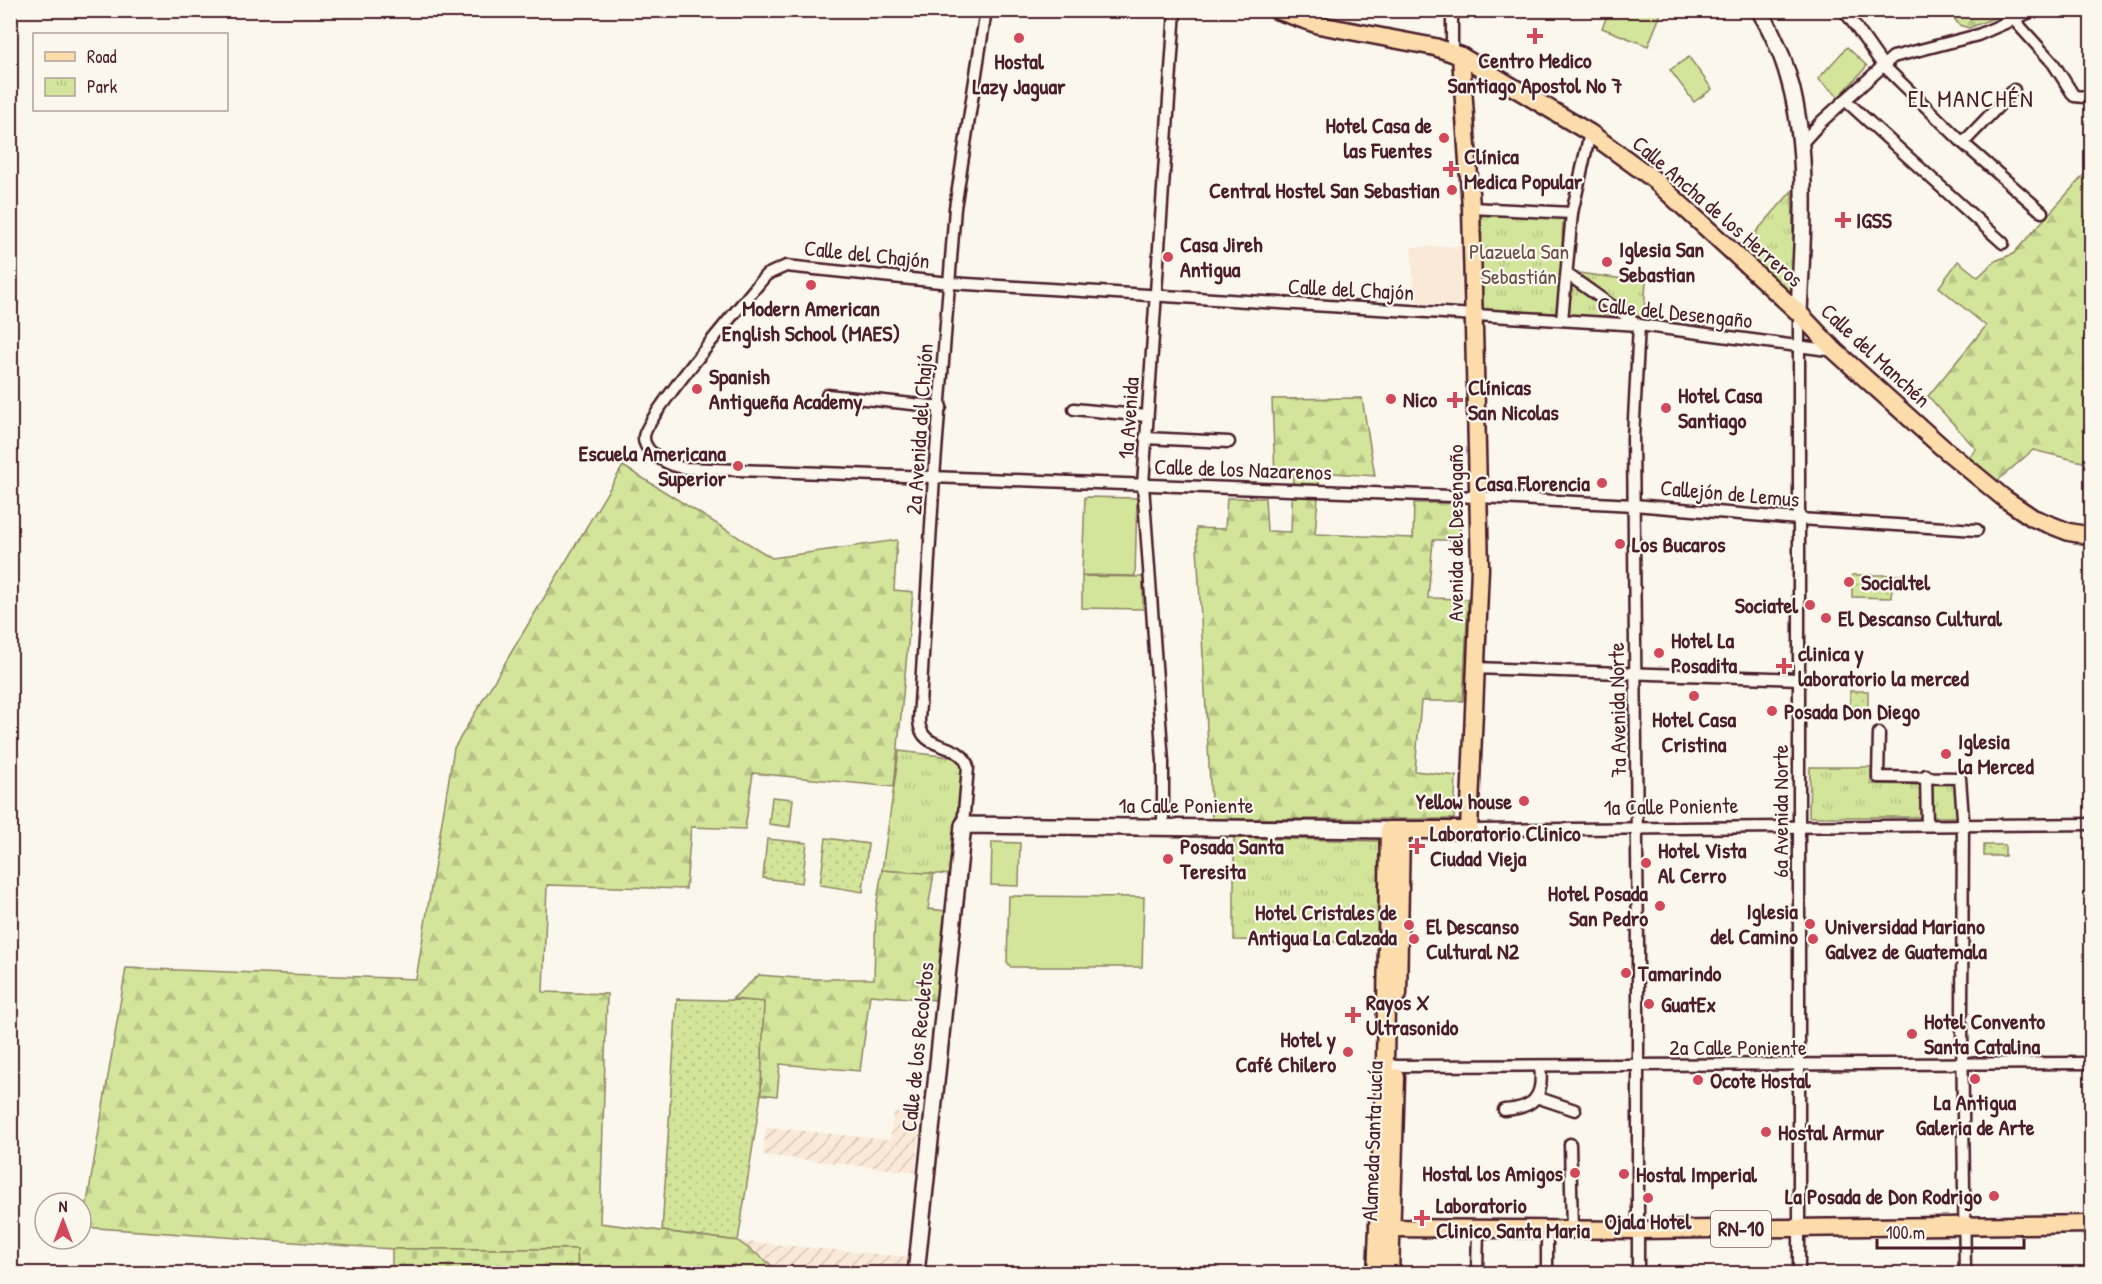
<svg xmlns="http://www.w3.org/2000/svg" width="2102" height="1284" font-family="'Patrick Hand',sans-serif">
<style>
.built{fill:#fae9d7}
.industrial{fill:url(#industrial-furrows)}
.grass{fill:url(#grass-dots);stroke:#8e8262;stroke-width:1.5}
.forest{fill:url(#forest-firs);stroke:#8e8262;stroke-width:1.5}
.cemetery{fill:url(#cemetery-stones);stroke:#8e8262;stroke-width:1.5}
.park{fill:url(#park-tufts);stroke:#8e8262;stroke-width:1.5}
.pitch{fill:#d2e59a;stroke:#8e8262;stroke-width:1.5}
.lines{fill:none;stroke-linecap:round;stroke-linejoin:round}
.street-casing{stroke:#4a1f2b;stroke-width:15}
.secondary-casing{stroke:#4a1f2b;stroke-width:20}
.primary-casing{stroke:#4a1f2b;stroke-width:21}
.street{stroke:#fbf7ec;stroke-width:10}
.secondary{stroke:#fbf7ec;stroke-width:15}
.primary{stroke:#fddcac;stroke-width:16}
.poi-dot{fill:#d1495b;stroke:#fbf7ec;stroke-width:2}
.labels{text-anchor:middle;stroke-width:4.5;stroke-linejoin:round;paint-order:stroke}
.shield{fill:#fbf7ec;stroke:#7f6065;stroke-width:1.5}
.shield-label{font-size:21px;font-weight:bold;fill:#4a1f2b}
.poi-label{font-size:22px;font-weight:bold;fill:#4a1f2b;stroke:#fbf7ec;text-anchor:start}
.street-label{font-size:22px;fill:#4a1f2b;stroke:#fbf7ec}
.park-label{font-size:22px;fill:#6c5047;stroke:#fbf7ec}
.neighbourhood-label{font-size:24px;letter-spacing:1.5px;fill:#4a1f2b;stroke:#fbf7ec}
</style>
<defs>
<pattern id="industrial-furrows" width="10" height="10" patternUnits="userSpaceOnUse" patternTransform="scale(1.5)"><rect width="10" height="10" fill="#fae9d7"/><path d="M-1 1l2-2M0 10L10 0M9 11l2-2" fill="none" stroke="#d8c7b9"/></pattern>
<pattern id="grass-dots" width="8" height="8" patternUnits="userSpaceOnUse" patternTransform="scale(1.5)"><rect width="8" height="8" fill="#d2e59a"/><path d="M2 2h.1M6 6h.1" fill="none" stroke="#b6c485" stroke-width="1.8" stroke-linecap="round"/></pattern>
<pattern id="forest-firs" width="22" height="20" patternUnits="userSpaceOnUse" patternTransform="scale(1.5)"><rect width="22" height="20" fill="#d2e59a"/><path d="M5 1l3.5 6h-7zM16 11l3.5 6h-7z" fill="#b6c485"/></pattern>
<pattern id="cemetery-stones" width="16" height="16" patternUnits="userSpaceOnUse" patternTransform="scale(1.5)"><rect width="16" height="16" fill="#d2e59a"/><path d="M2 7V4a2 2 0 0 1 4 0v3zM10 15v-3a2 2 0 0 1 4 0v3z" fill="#b6c485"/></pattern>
<pattern id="park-tufts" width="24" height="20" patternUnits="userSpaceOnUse" patternTransform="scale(1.5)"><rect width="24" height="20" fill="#d2e59a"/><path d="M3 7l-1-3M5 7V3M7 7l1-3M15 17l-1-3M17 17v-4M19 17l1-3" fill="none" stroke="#b6c485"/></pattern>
</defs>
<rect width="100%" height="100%" fill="#fbf7ec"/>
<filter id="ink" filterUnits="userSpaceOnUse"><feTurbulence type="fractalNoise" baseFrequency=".0167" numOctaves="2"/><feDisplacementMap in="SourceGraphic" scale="12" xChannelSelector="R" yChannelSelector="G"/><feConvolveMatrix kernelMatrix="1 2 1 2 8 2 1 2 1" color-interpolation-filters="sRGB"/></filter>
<g filter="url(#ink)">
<path class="built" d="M1462,246L1461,306L1415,302L1411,247Z"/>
<g class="industrial">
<path d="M894,1112L921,1115L915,1172L763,1155L766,1127L890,1140Z"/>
<path d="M738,1241L909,1257L908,1273L779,1272Z"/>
</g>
<g class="grass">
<path d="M1852,575H1913V585H1892L1891,598L1852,597Z"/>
<rect x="1850" y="691" width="18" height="28"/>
<path d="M772,797L793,799L790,827L769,824Z"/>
<path d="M826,838L868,844L863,892L820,885Z"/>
<path d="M767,839L807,843L802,883L763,878Z"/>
<rect x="1984" y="845" width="21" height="11"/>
<path d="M677,999L764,1001L761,1094L738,1241L662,1231Z"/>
</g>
<g class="forest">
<path d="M1949,11H2011L1969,28L1959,25Z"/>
<path d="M2091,167V464L2033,450L1997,481L1969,457L1976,449L1928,396L1986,326L1939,287L1958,261L1978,277L1995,261L2013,254Z"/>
<path d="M1362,398L1375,476L1320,472L1315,534L1413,538L1414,503H1462L1459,540H1433L1428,598L1468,599L1463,701H1421L1415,771L1456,776L1454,819H1212L1196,528L1225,529L1227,498H1265L1267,531L1291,532L1293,475H1275L1272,399Z"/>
<path d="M623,466L772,558L897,540L894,590L913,592L894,787L753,773L745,829L691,827L686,889L547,885L543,992L607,994L600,1223L738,1241L769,1263L778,1273H578L577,1249H392L83,1227L126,968L416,979L454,748Z"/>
<path d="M882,870L934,873L928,909L947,911L936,1000L870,995L860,1071L780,1064L777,1096L761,1094L764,1002L732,999L759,975L810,979H874L876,908Z"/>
</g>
<path class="cemetery" d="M392,1249H577L578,1273H392Z"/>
<g class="park">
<path d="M1792,191L1795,305L1741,249Z"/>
<path d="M1475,213L1563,217L1560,313L1479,311Z"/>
<path d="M1571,272L1646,282L1643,326Z"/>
<path d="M1569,280L1630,322L1566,316Z"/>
<path d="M899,751L959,758L964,767L953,875L882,870Z"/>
<path d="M1810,767H1871V784L1922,785L1923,817H1809Z"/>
<path d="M1930,784H1958L1957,817H1930Z"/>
<path d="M1234,838L1379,841L1377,943L1234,940Z"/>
</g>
<g class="pitch">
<path d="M1609,11V10L1662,11L1648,46L1602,28Z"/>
<path d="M1847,47L1867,66L1839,97L1818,79Z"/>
<path d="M1689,57L1712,89L1694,102L1670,70Z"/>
<path d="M1085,497L1137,498L1135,576L1082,575Z"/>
<path d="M1082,576L1143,577V609L1082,608Z"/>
<path d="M992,842L1020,843L1019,886L991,885Z"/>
<path d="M1009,896L1144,897L1142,967H1011L1007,962Z"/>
</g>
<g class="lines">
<defs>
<g id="street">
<path d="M1452,10V53"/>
<path d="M1844,10L1882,64L1963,143L2042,212"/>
<path d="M2015,21L2053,63L2074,96L2084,97L2092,92"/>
<path d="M1845,100L2003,243"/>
<path d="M1802,143L1821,122L1893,57L1978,35L2035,10"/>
<path d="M1963,143L2014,90"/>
<path d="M1471,208L1572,213"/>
<path d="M1567,274L1639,325L1633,438L1638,949V1274"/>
<path d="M1562,320L1572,213L1590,133"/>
<path d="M1835,351L1639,325L950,283L786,266L766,275C748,297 644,419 644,437C643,453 672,467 685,468L1479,497L1634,505L1799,519L1977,530"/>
<path d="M827,395L941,407"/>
<path d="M1074,409L1147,416"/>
<path d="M1145,438L1229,442"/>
<path d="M1474,668L1799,679"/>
<path d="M1879,733L1878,777L1960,778L1963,818L1962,1013"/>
<path d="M1926,775L1927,825"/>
<path d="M963,825L968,767C961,739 920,754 919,720L934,477L955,208L986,10"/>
<path d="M1163,828V762L1143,485L1175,10"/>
<path d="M1469,830L2092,824"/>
<path d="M1962,1025L1965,1274"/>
<path d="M1385,1063L1396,1066L2092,1063"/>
<path d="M1536,1097L1575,1110"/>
<path d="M1504,1110C1534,1108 1544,1097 1540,1067"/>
<path d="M1570,1144L1572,1230"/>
<path d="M1547,1230V1274"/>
<path d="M1477,1274L1478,1229"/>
<path d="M1799,1274V313"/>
</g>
<g id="secondary">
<path d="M1759,10C1816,101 1803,211 1799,313"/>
<path d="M916,1274L963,825L1389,830"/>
</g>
<g id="primary">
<path d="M1276,10L1319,25L1435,47L1461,56L1590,133L1652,178L1799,313L1835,351L1943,448L2005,499L2033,518L2069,532L2092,536"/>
<path d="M1398,994L1401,830"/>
<path d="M1378,1225L1391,1228L1638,1230L2092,1224"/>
<path d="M1376,1274L1385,1063L1389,830H1469L1480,568L1471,208L1461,56"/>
<path d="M1390,1274L1396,1077"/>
</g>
</defs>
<use href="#street" class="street-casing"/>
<use href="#secondary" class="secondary-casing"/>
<use href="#primary" class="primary-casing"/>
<use href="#street" class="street"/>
<use href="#secondary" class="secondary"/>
<use href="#primary" class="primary"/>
</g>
</g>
<g class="poi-dot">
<path d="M1532 27h6v6h6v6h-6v6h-6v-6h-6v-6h6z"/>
<circle cx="1019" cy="38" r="6"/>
<circle cx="1444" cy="138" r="6"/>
<path d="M1448 160h6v6h6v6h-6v6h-6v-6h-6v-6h6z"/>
<circle cx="1452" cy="190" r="6"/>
<path d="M1840 211h6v6h6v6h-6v6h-6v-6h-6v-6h6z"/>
<circle cx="1168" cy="257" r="6"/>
<circle cx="1607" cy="262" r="6"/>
<circle cx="811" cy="285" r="6"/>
<circle cx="697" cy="389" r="6"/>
<circle cx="1391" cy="399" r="6"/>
<path d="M1452 391h6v6h6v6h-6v6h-6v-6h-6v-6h6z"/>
<circle cx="1666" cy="408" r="6"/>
<circle cx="738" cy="466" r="6"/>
<circle cx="1602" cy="483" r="6"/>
<circle cx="1620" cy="544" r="6"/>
<circle cx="1849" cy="582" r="6"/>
<circle cx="1810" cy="605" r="6"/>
<circle cx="1826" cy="618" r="6"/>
<circle cx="1659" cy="653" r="6"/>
<path d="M1781 657h6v6h6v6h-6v6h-6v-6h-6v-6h6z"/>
<circle cx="1694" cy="696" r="6"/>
<circle cx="1772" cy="711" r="6"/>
<circle cx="1946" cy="754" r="6"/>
<circle cx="1524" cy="801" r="6"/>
<path d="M1414 837h6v6h6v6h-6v6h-6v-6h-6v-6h6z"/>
<circle cx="1168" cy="859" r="6"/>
<circle cx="1646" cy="863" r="6"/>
<circle cx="1660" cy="906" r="6"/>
<circle cx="1810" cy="924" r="6"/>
<circle cx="1409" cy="925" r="6"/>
<circle cx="1414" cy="939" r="6"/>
<circle cx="1813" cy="939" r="6"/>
<circle cx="1626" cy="973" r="6"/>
<circle cx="1649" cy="1004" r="6"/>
<path d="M1350 1006h6v6h6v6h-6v6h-6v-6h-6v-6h6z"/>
<circle cx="1912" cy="1034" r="6"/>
<circle cx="1348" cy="1052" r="6"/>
<circle cx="1975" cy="1079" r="6"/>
<circle cx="1698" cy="1080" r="6"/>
<circle cx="1766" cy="1132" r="6"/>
<circle cx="1575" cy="1173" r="6"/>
<circle cx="1624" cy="1174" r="6"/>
<circle cx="1994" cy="1196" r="6"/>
<circle cx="1648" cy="1198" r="6"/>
<path d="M1419 1209h6v6h6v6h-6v6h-6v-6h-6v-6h6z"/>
</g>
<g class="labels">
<rect class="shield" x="1711" y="1211" width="60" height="36" rx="4.5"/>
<g class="shield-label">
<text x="1741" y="1236">RN-10</text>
</g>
<g class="poi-label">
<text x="1535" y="68" text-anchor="middle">Centro Medico<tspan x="1535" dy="25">Santiago Apostol No 7</tspan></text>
<text x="1019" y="69" text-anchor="middle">Hostal<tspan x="1019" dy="25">Lazy Jaguar</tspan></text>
<text x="1432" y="133" text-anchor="end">Hotel Casa de<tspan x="1432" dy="25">las Fuentes</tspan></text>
<text x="1464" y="164">Clínica<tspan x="1464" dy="25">Medica Popular</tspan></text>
<text x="1440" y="198" text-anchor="end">Central Hostel San Sebastian</text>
<text x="1856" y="228">IGSS</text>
<text x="1180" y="252">Casa Jireh<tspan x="1180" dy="25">Antigua</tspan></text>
<text x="1619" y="257">Iglesia San<tspan x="1619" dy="25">Sebastian</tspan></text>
<text x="811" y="316" text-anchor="middle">Modern American<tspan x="811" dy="25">English School (MAES)</tspan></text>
<text x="709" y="384">Spanish<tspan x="709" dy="25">Antigueña Academy</tspan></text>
<text x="1468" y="395">Clínicas<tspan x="1468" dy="25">San Nicolas</tspan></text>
<text x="1678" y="403">Hotel Casa<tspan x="1678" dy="25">Santiago</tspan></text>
<text x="1403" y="407">Nico</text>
<text x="726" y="461" text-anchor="end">Escuela Americana<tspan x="726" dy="25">Superior</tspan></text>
<text x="1590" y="491" text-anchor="end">Casa Florencia</text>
<text x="1632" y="552">Los Bucaros</text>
<text x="1861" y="590">Socialtel</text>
<text x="1798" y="613" text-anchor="end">Sociatel</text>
<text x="1838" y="626">El Descanso Cultural</text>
<text x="1671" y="648">Hotel La<tspan x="1671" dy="25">Posadita</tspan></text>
<text x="1798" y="661">clinica y<tspan x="1798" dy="25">laboratorio la merced</tspan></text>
<text x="1784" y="719">Posada Don Diego</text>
<text x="1694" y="727" text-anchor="middle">Hotel Casa<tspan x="1694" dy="25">Cristina</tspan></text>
<text x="1958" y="749">Iglesia<tspan x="1958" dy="25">la Merced</tspan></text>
<text x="1512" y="809" text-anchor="end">Yellow house</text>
<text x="1430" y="841">Laboratorio Clinico<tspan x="1430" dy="25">Ciudad Vieja</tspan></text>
<text x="1180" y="854">Posada Santa<tspan x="1180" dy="25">Teresita</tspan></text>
<text x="1658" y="858">Hotel Vista<tspan x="1658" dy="25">Al Cerro</tspan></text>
<text x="1648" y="901" text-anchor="end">Hotel Posada<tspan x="1648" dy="25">San Pedro</tspan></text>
<text x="1798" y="919" text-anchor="end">Iglesia<tspan x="1798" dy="25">del Camino</tspan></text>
<text x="1397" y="920" text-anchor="end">Hotel Cristales de<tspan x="1397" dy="25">Antigua La Calzada</tspan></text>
<text x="1426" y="934">El Descanso<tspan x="1426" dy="25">Cultural N2</tspan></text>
<text x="1825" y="934">Universidad Mariano<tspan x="1825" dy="25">Galvez de Guatemala</tspan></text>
<text x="1638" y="981">Tamarindo</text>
<text x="1366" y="1010">Rayos X<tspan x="1366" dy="25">Ultrasonido</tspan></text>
<text x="1661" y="1012">GuatEx</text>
<text x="1924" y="1029">Hotel Convento<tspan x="1924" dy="25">Santa Catalina</tspan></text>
<text x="1336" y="1047" text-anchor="end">Hotel y<tspan x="1336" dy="25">Café Chilero</tspan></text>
<text x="1710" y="1088">Ocote Hostal</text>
<text x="1975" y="1110" text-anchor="middle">La Antigua<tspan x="1975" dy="25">Galeria de Arte</tspan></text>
<text x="1778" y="1140">Hostal Armur</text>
<text x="1563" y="1181" text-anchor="end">Hostal los Amigos</text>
<text x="1636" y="1182">Hostal Imperial</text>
<text x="1982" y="1204" text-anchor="end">La Posada de Don Rodrigo</text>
<text x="1436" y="1213">Laboratorio<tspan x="1436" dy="25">Clinico Santa Maria</tspan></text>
<text x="1648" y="1229" text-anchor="middle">Ojala Hotel</text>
</g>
<g class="street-label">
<text transform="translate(1718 211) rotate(41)" y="8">Calle Ancha de los Herreros</text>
<text transform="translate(867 254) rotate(6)" y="8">Calle del Chajón</text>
<text transform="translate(1351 289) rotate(3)" y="8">Calle del Chajón</text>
<text transform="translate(1675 312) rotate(6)" y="8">Calle del Desengaño</text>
<text transform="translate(1876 355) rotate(43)" y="8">Calle del Manchén</text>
<text transform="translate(1128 418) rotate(-86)" y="8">1a Avenida</text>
<text transform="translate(919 429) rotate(-86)" y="8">2a Avenida del Chajón</text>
<text transform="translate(1243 469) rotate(2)" y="8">Calle de los Nazarenos</text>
<text transform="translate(1730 493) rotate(5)" y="8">Callejón de Lemus</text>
<text transform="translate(1455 533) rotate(-90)" y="8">Avenida del Desengaño</text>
<text transform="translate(1617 710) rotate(-91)" y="8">7a Avenida Norte</text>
<text x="1186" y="813">1a Calle Poniente</text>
<text transform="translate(1671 806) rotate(-1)" y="8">1a Calle Poniente</text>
<text transform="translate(1780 811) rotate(-90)" y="8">6a Avenida Norte</text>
<text transform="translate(917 1047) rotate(-84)" y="8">Calle de los Recoletos</text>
<text x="1738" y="1055">2a Calle Poniente</text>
<text transform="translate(1372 1141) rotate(-88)" y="8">Alameda Santa Lucía</text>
</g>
<g class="park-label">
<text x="1519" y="259">Plazuela San<tspan x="1519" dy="25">Sebastián</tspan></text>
</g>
<g class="neighbourhood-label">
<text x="1971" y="107">EL MANCHÉN</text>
</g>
</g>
<rect width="2102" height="1284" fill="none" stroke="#fbf7ec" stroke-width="36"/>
<rect x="18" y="18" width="2066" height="1248" fill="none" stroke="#4a1f2b" stroke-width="2" filter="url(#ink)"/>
<rect x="33" y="33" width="195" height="78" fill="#fbf7ec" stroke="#b4a19f" stroke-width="1.5"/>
<rect x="45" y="52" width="30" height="9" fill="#fddcac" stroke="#b4a19f" stroke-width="1.5"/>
<text x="87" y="63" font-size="18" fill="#4a1f2b">Road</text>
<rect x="45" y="78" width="30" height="18" fill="url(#park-tufts)" stroke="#b4a19f" stroke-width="1.5"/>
<text x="87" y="93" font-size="18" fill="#4a1f2b">Park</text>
<g transform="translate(63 1221)"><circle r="28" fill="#fbf7ec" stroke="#b4a19f" stroke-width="1.5"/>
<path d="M0-4.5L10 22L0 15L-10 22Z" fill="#d1495b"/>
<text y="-9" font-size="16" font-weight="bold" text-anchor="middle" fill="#4a1f2b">N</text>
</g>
<path d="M1877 1239v9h147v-9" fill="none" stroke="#4a1f2b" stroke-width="3"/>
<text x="1886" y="1239" font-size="18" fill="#4a1f2b" stroke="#fbf7ec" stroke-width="4.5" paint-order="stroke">100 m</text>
</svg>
